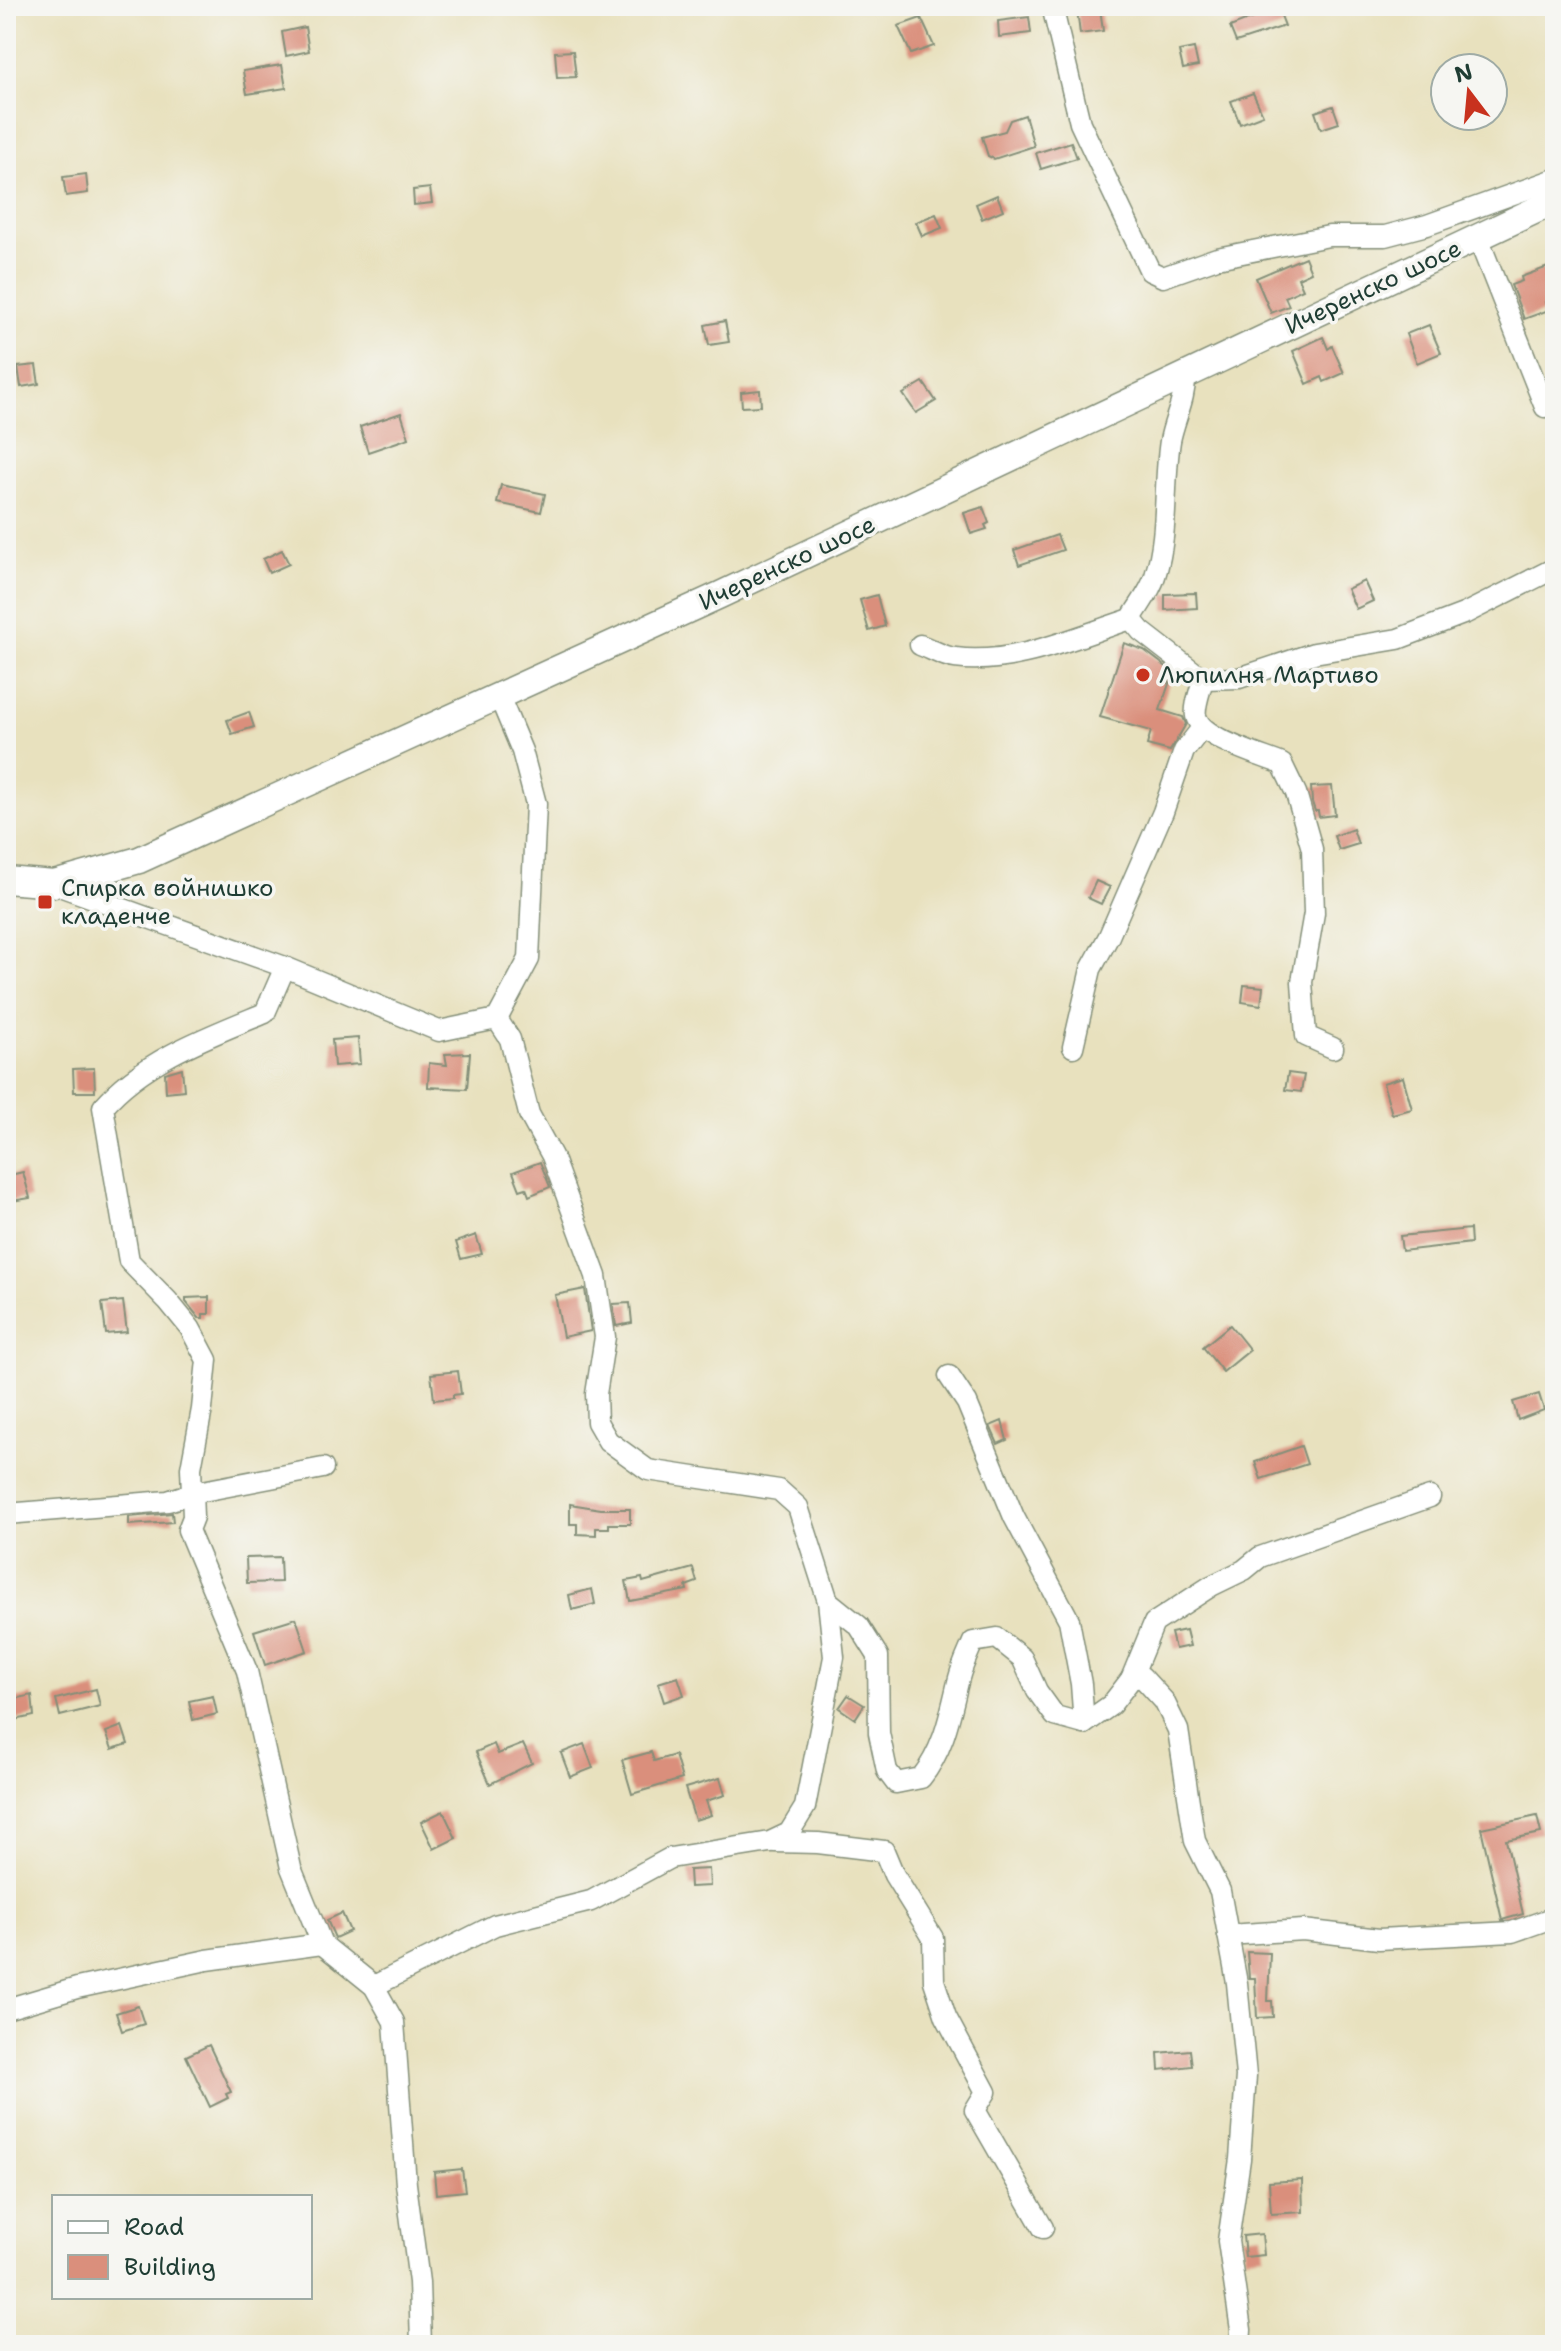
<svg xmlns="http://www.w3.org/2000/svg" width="1561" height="2351" font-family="'Shantell Sans',sans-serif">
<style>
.building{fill:#da8f7c}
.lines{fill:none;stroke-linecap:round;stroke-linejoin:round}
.minor-casing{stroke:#848f79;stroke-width:23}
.tertiary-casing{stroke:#848f79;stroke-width:29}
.minor{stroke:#fff;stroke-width:20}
.tertiary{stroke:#fff;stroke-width:26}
.poi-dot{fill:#c8321e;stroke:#f6f6f2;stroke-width:3}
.labels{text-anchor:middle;stroke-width:7;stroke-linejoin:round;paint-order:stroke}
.street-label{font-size:24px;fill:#1f3d34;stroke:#f6f6f2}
.poi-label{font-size:24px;fill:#1f3d34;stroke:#f6f6f2;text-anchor:start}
</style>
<rect width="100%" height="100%" fill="#f6f6f2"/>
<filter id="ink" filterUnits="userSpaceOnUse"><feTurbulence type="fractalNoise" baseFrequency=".0125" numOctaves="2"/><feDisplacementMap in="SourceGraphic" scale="16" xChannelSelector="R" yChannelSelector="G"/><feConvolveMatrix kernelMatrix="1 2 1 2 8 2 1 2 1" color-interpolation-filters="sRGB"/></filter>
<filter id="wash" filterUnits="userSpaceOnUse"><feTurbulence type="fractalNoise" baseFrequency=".006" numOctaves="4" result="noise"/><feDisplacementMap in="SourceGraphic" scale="32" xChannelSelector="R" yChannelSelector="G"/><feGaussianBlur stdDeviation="1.8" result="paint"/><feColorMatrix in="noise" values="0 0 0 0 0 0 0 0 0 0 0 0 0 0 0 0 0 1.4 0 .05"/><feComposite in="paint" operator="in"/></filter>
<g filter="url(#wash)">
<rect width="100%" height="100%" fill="#e8e1be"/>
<g id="blocks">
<g class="building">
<path d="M1100,8L1103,31L1080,34L1077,10Z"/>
<path d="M1278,8L1285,26L1236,42L1230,27Z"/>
<path d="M1029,17L1031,33L999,37L998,21Z"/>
<path d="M921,18L934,46L911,54L898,26Z"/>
<path d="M305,27L309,51L286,56L282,32Z"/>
<path d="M1194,48L1198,66L1183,69L1179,51Z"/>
<path d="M573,51L576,77L557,78L555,52Z"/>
<path d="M282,65L286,88L247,94L243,71Z"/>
<path d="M1253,93L1263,115L1240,124L1231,101Z"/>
<path d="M1333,106L1339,123L1321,129L1315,112Z"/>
<path d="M1025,115L1034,146L994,159L988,156L982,137L1005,131L1010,120Z"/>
<path d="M1071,142L1077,158L1041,169L1036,153Z"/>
<path d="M86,174L88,193L66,196L63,177Z"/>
<path d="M430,188L432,203L414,205L413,190Z"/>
<path d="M997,195L1003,210L982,219L976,204Z"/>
<path d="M936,214L942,228L922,236L916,222Z"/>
<path d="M1305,257L1311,272L1298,278L1303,289L1285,297L1289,306L1271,313L1256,278Z"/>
<path d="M1548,267L1555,285V299L1546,302L1549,310L1524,319L1511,285L1522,281L1521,277Z"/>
<path d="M725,321L729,342L709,345L705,325Z"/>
<path d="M1429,325L1441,353L1417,363L1406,334Z"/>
<path d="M1323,337L1328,349L1332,346L1344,373L1324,382L1322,377L1307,384L1293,351Z"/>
<path d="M36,365L39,384L21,387L18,367Z"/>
<path d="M923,382L936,401L916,413L903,394Z"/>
<path d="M760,390L761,406L742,407L741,392Z"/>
<path d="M401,413L409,438L368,452L360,427Z"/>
<path d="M501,485L545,494L541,512L497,503Z"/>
<path d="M983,507L989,523L985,525L987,529L971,534L964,513Z"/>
<path d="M1057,535L1063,550L1019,565L1014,550Z"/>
<path d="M282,550L289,564L269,573L263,559Z"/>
<path d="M1364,581L1373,601L1356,609L1347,589Z"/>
<path d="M1196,593L1197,608L1165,610V594Z"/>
<path d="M877,595L885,626L869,631L860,600Z"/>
<path d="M1124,643L1144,650L1173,672L1160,710L1183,717L1186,724L1170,751L1147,745L1151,731L1100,717Z"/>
<path d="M249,712L254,727L232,734L227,720Z"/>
<path d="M1332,786L1335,815L1319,817L1318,811H1315L1312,802L1311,787Z"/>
<path d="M1353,829L1358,844L1339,850L1334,836Z"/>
<path d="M1096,881L1110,887L1101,904L1088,898Z"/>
<path d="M1244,985L1263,987L1261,1005L1242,1002Z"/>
<path d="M358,1038L360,1064L334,1066L332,1040Z"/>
<path d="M470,1053L467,1089L428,1087L429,1063L447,1065L445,1054Z"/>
<path d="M94,1068L95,1092H74L73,1069Z"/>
<path d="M182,1068L184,1090L166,1092L165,1073Z"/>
<path d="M1288,1073L1304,1075L1301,1092L1285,1090Z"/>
<path d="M1403,1077L1412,1109L1392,1114L1383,1083Z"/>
<path d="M540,1162L550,1187L529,1196L526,1188L520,1190L513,1172Z"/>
<path d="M23,1172L30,1198L6,1202V1176Z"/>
<path d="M1470,1229L1471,1243L1402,1251L1400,1236Z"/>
<path d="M476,1235L482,1254L461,1259L456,1242Z"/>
<path d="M585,1289L591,1331L563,1337L555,1295Z"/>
<path d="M209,1297V1314H203V1318H199L186,1302V1298Z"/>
<path d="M123,1301L127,1332L106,1334L102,1303Z"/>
<path d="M630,1303L632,1323L616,1326L613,1304Z"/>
<path d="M1230,1325L1250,1350L1223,1372L1203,1347Z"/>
<path d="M458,1371L461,1394L453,1395V1398L434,1400L431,1374Z"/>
<path d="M1539,1394L1544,1410L1518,1420L1513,1402Z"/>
<path d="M1002,1421L1007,1440L998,1444L990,1426Z"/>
<path d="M1301,1446L1307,1464L1261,1479L1255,1462Z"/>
<path d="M570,1504L601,1509H630V1524H609V1528H596V1535L577,1534V1524H570Z"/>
<path d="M172,1513L173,1522L129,1525V1517Z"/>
<path d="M280,1557L281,1582L247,1583L246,1558Z"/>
<path d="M693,1568L697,1582L686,1586L687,1590L630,1601L626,1581L642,1578L643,1582Z"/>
<path d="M592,1589L595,1604L572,1610L569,1595Z"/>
<path d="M296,1618L307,1651L265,1665L254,1631Z"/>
<path d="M1186,1630L1190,1646L1175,1649L1171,1633Z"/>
<path d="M678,1677L684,1695L664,1702L658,1683Z"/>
<path d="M96,1689L100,1706L60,1716L56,1699Z"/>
<path d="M32,1695L34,1716L10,1721L6,1701Z"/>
<path d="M848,1695L864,1705L855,1719L839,1708Z"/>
<path d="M213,1696L217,1714L193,1720L189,1701Z"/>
<path d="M122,1726L128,1744L112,1749L106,1732Z"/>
<path d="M494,1744L498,1754L523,1744L532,1763L490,1784L476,1752Z"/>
<path d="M584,1744L593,1768L570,1777L561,1753Z"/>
<path d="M651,1752L654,1761L675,1755L682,1779L632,1794L622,1760Z"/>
<path d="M720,1778L725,1795L706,1801L711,1815L695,1820L685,1788Z"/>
<path d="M443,1811L456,1838L434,1849L421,1822Z"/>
<path d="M1537,1816L1541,1833L1506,1840L1523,1914L1502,1920L1481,1828Z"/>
<path d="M709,1869L710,1886L690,1887L689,1870Z"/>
<path d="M342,1913L350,1931L335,1938L327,1920Z"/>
<path d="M1247,1952L1270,1953L1268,2001H1272L1273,2017L1257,2018L1255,1978H1249Z"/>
<path d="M138,2006L144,2024L122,2031L116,2013Z"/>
<path d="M209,2045L231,2092L226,2094L228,2098L210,2107L186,2056Z"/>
<path d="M1190,2050L1192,2066L1159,2070L1158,2053Z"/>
<path d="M462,2169L465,2191L436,2194L434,2172Z"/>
<path d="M1302,2180L1303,2212L1271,2214L1269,2182Z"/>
<path d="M1262,2234L1264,2255L1245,2257L1243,2236Z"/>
</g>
</g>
</g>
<g filter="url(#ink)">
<use href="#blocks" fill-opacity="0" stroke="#848f79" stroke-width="2"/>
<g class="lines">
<defs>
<g id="minor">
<path d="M1052,6L1080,123L1150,271L1163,277L1217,258L1329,236H1385L1427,225L1555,179"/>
<path d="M1478,238L1545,407"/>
<path d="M1131,619L1141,631L1203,679L1239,678L1314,653L1398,639L1466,613L1555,568"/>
<path d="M920,645C931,649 944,657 955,658C1014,666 1077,636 1131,619C1139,605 1151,591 1155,576C1169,533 1163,486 1170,441C1174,419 1186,398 1185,376"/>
<path d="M1203,679C1201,689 1194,706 1196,716C1201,739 1261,755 1282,764L1296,793L1312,849L1314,913L1302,982L1306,1036L1333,1048"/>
<path d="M54,884L285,967L439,1031L497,1019L529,959L536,804L522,751L499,696"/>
<path d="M1073,1047L1091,969L1109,936L1163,812L1184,751L1202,728"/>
<path d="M949,1376L967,1403L1014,1517L1069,1620L1081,1684L1084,1724"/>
<path d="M6,1514L168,1501L192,1493L323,1468"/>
<path d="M828,1601L859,1626L878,1656L879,1733L887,1771L896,1783L921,1778C945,1748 950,1714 959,1678C962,1666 968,1654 973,1642L997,1638L1022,1658L1037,1691L1055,1716L1084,1724L1111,1705L1131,1679L1142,1677L1164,1701L1178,1730L1195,1841L1220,1891L1237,1983L1246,2076L1240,2159L1228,2241L1241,2330L1240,2345"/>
<path d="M1131,1679L1154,1623L1211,1586L1244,1570L1260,1557L1430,1497"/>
<path d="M774,1842L818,1843L884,1851L894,1875L933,1938L934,1981L946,2017L986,2092L975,2110L1043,2228"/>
<path d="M1228,1935L1303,1930L1379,1939L1512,1932L1555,1917"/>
<path d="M322,1944L374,1986L394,2022L406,2184L419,2282L421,2345"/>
<path d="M374,1986L495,1925L591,1901L670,1858L770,1842L789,1833L805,1807L834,1657L828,1601L798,1507L779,1490L648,1470L608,1441L597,1422L596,1394L605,1337L596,1276L552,1156L529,1114L510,1039L497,1019"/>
<path d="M6,2009L77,1988L207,1960L322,1944L291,1868L247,1671L188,1530L193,1517L191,1468L202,1409L207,1360L190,1328L168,1301L129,1261L103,1107C143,1060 209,1036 265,1013L285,967"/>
</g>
<path id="tertiary" d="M6,880L54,884L139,860L720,595L1555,201"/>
</defs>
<use href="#minor" class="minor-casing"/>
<use href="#tertiary" class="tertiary-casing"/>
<use href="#minor" class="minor"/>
<use href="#tertiary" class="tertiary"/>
</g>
</g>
<g class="poi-dot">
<circle cx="1143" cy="675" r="8"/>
<rect x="37" y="894" width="16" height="16" rx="4"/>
</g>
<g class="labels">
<g class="street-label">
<text transform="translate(1373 287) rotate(-25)" y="8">Ичеренско шосе</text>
<text transform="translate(787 563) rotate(-25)" y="8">Ичеренско шосе</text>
</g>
<g class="poi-label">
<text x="1159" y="683">Люпилня Мартиво</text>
<text x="61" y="896">Спирка войнишко<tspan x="61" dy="28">кладенче</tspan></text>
</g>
</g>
<rect width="1561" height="2351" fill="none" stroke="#f6f6f2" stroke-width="32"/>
<rect x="52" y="2195" width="260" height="104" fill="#f6f6f2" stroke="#a0aca6" stroke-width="2"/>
<rect x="68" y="2221" width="40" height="12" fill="#ffffff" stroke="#a0aca6" stroke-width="2"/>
<text x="124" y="2235" font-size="24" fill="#1f3d34">Road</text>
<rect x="68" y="2255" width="40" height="24" fill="#da8f7c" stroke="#a0aca6" stroke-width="2"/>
<text x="124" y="2275" font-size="24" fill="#1f3d34">Building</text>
<g transform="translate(1469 92) rotate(344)"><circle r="38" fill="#f6f6f2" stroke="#a0aca6" stroke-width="2"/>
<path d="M0-6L14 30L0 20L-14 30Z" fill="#c8321e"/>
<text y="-12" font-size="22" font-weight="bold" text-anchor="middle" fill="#1f3d34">N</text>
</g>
</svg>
